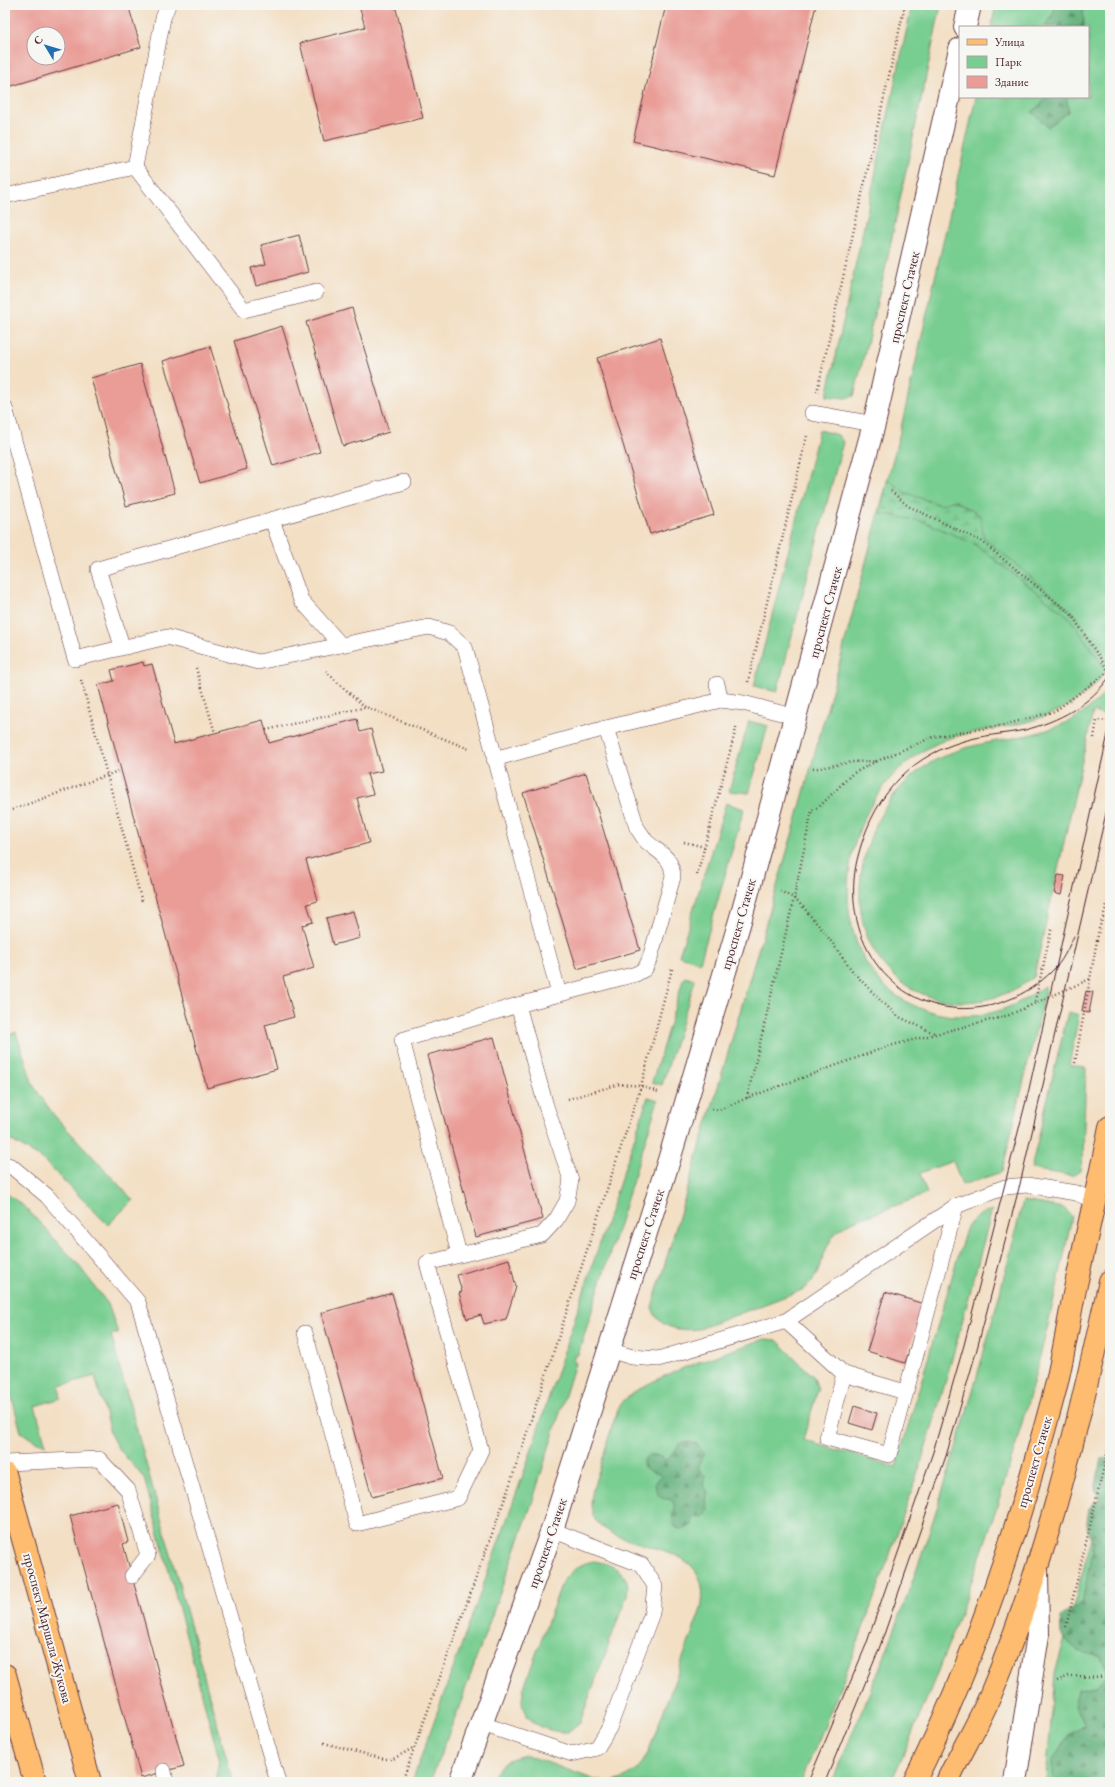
<svg xmlns="http://www.w3.org/2000/svg" width="1115" height="1787" font-family="'EB Garamond',serif">
<style>
.green{fill:#78cd91;stroke:#61765e}
.forest{fill:url(#forest-firs);stroke:#566853}
.wetland{fill:url(#wetland-marsh);stroke:#61765e}
.building{fill:#ea9d97;fill-rule:evenodd}
.lines{fill:none;stroke-linecap:round;stroke-linejoin:round}
.lane-casing{stroke:#633c42;stroke-width:16}
.street-casing{stroke:#633c42;stroke-width:24}
.primary-casing{stroke:#633c42;stroke-width:24}
.path{stroke:#633c42;stroke-width:2.5;stroke-dasharray:1 3;stroke-linecap:butt}
.lane{stroke:#fff;stroke-width:15}
.street{stroke:#fff;stroke-width:22}
.primary{stroke:#fdbc70;stroke-width:22}
.tram{stroke:#4a1f2b;stroke-width:1}
.labels{text-anchor:middle;stroke-width:4;stroke-linejoin:round;paint-order:stroke}
.street-label{font-size:14px;fill:#4a1f2b;stroke:#f6f6f2}
</style>
<defs>
<pattern id="forest-firs" width="22" height="20" patternUnits="userSpaceOnUse"><rect width="22" height="20" fill="#62b07b"/><path d="M5 1l3.5 6h-7zM16 11l3.5 6h-7z" fill="#538f65"/></pattern>
<pattern id="wetland-marsh" width="20" height="14" patternUnits="userSpaceOnUse"><rect width="20" height="14" fill="#78cd91"/><path d="M1 5h8M5 5V1M11 12h8M15 12V8" fill="none" stroke="#64a677"/></pattern>
</defs>
<rect width="100%" height="100%" fill="#f6f6f2"/>
<filter id="ink" filterUnits="userSpaceOnUse"><feTurbulence type="fractalNoise" baseFrequency=".025" numOctaves="2"/><feDisplacementMap in="SourceGraphic" scale="8" xChannelSelector="R" yChannelSelector="G"/><feConvolveMatrix kernelMatrix="1 2 1 2 8 2 1 2 1" color-interpolation-filters="sRGB"/></filter>
<filter id="wash" filterUnits="userSpaceOnUse"><feTurbulence type="fractalNoise" baseFrequency=".012" numOctaves="4" result="noise"/><feDisplacementMap in="SourceGraphic" scale="16" xChannelSelector="R" yChannelSelector="G"/><feGaussianBlur stdDeviation="0.9" result="paint"/><feColorMatrix in="noise" values="0 0 0 0 0 0 0 0 0 0 0 0 0 0 0 0 0 1.4 0 .05"/><feComposite in="paint" operator="in"/></filter>
<g filter="url(#wash)">
<rect width="100%" height="100%" fill="#f3dfc4"/>
<g class="green">
<path d="M912,5H941L885,270L854,396L845,398L827,396Z"/>
<path d="M996,5H1110V664C1083,709 1042,720 993,729C977,732 960,734 945,740C918,751 895,769 879,793C825,869 838,998 946,1015C982,1020 1015,1009 1044,986L1046,988L1002,1172L962,1185L953,1161L920,1173L927,1194L849,1223C842,1228 835,1232 831,1240C819,1259 823,1276 802,1290L699,1329C679,1331 658,1329 652,1307L717,1090L796,821L835,680L900,432L976,97H1088V27H991Z"/>
<path d="M819,430L838,435L843,442L777,692L754,686Z"/>
<path d="M1110,687L1105,715L1093,712L1034,977C972,1025 883,1002 863,923C857,899 860,871 867,848C882,797 918,760 969,747C1025,733 1070,737 1110,687Z"/>
<path d="M749,721L768,726L749,793L729,791Z"/>
<path d="M726,803L744,809L700,962L679,956Z"/>
<path d="M685,977L695,980L662,1085L652,1082L683,980Z"/>
<path d="M1068,1012L1079,1015L1069,1065L1086,1068L1083,1153L1080,1171L1072,1176L1031,1169Z"/>
<path d="M16,1032L33,1085L53,1114L133,1200L108,1225L41,1158L5,1137V1037Z"/>
<path d="M648,1097L658,1100L578,1355H575L573,1362L575,1363L532,1503L459,1707L430,1782H412L524,1472Z"/>
<path d="M5,1192L26,1208L76,1262L108,1304L118,1333L111,1335L233,1782H216L219,1758L144,1478L118,1448L111,1436L95,1376L59,1386L61,1398L35,1406L46,1445L33,1440L21,1432L5,1371Z"/>
<path d="M1023,1201L1064,1208L1072,1216C1034,1408 972,1603 891,1782H832C849,1741 866,1701 883,1660C941,1511 985,1356 1023,1201Z"/>
<path d="M992,1210C968,1300 945,1390 916,1478C882,1581 844,1682 801,1782H610C629,1780 640,1769 648,1753L701,1609C715,1539 631,1555 599,1524C585,1510 593,1488 598,1473C605,1453 611,1424 620,1406C632,1382 725,1353 752,1343L765,1339L777,1340L813,1376L818,1389L803,1440L896,1467L966,1229C973,1218 981,1214 992,1210Z"/>
<path d="M1110,1471V1782H1044L1046,1779L1055,1674Z"/>
<path d="M594,1561C613,1564 632,1573 627,1595L580,1722L568,1732C550,1733 524,1724 522,1702C522,1699 523,1694 523,1690L562,1582C571,1571 580,1563 594,1561Z"/>
<path d="M527,1755L595,1780L605,1782H490C497,1765 509,1757 527,1755Z"/>
</g>
<g class="forest">
<path d="M1054,5H1083L1084,27H1044L1054,12Z"/>
<path d="M1046,97H1066L1069,111L1048,127L1032,112L1042,103Z"/>
<path d="M688,1442L697,1444L704,1453L699,1463V1469L706,1477L703,1485L708,1492L706,1500L708,1509C704,1520 702,1516 693,1517L692,1525L682,1530C666,1526 675,1513 674,1503L669,1499C659,1501 655,1491 655,1482L661,1475L648,1470L642,1465C645,1450 657,1454 666,1460L669,1458L679,1444Z"/>
<path d="M1101,1458L1110,1459V1782H1049L1053,1780V1760L1070,1734L1085,1725L1074,1707L1078,1689L1096,1686L1108,1673L1101,1657L1077,1651L1061,1634L1060,1617L1082,1603L1094,1542L1086,1528L1089,1508L1100,1497L1095,1491Z"/>
</g>
<path class="wetland" d="M888,479L904,492L940,505L954,500L980,515L984,538L1075,614L1109,666L1106,670L1069,617L974,544L925,522L879,513Z"/>
<g id="blocks">
<g class="building">
<path d="M5,5H128L141,47L5,88ZM34,34H58V58H34Z"/>
<path d="M359,5H395L423,118L324,141L300,43L365,27Z"/>
<path d="M666,5H816L775,175L633,141Z"/>
<path d="M299,235L308,272L256,286L251,268L266,264L261,245Z"/>
<path d="M352,308L389,432L343,446L306,322Z"/>
<path d="M282,326L320,452L273,466L234,341Z"/>
<path d="M660,338L714,515L650,534L597,358Z"/>
<path d="M210,346L247,469L200,483L163,361Z"/>
<path d="M140,364L175,493L126,506L91,378Z"/>
<path d="M143,662L144,666L152,664L174,744L263,720L269,743L357,719L360,732L371,729L382,771L367,774L373,794L357,798L369,843L306,860L318,901L307,904L313,922L302,925L314,968L283,977L294,1017L265,1025L277,1069L207,1088L98,685L114,681L111,670Z"/>
<path d="M586,773L640,950L577,969L523,793Z"/>
<path d="M1058,875L1065,876L1061,895L1054,893Z"/>
<path d="M353,911L360,938L333,945L326,918Z"/>
<path d="M1086,991L1093,992L1089,1013L1082,1011Z"/>
<path d="M494,1037L543,1219L476,1237L427,1055Z"/>
<path d="M509,1259L516,1287L506,1319L484,1324L481,1315L467,1319L459,1293L462,1292L457,1275Z"/>
<path d="M885,1292L924,1304L905,1363L867,1351Z"/>
<path d="M392,1293L443,1478L372,1497L321,1313Z"/>
<path d="M854,1406L877,1413L872,1430L849,1423Z"/>
<path d="M118,1503L128,1542L123,1544L184,1766L141,1778L70,1516Z"/>
</g>
</g>
</g>
<g filter="url(#ink)">
<use href="#blocks" fill-opacity="0" stroke="#633c42" stroke-width="1"/>
<g class="lines">
<defs>
<g id="lane">
<path d="M135,167L163,18L168,5"/>
<path d="M5,196L135,167L244,310L316,292"/>
<path d="M5,408L75,659L167,637L258,662L429,627L449,633L465,647L559,994"/>
<path d="M812,413L874,424"/>
<path d="M272,520L301,600L341,645"/>
<path d="M122,646L98,569L404,482"/>
<path d="M717,684L721,700"/>
<path d="M494,759L606,728L721,700L743,703L796,717"/>
<path d="M5,1164L11,1166L47,1196L138,1302L278,1782"/>
<path d="M459,1254L402,1040L518,1005"/>
<path d="M786,1321L844,1374L827,1438L889,1455L956,1206"/>
<path d="M305,1333L357,1524L458,1498L481,1450L427,1263L542,1235L556,1220L567,1201L571,1180L546,1106L518,1005L636,974L645,969L650,958L673,877C672,856 660,854 646,841C643,837 640,832 637,828L606,728"/>
<path d="M609,1350L632,1357L658,1359L786,1321L956,1206L1005,1187L1027,1185L1076,1193L1095,1201"/>
<path d="M844,1374L905,1392"/>
<path d="M5,1463L99,1459L128,1490L148,1555L132,1576"/>
<path d="M482,1724L572,1754L597,1748L609,1728L652,1613L655,1586L642,1565L552,1530"/>
<path d="M164,1771L166,1782"/>
</g>
<g id="street">
<path d="M965,27L970,5"/>
<path d="M460,1782L552,1530L669,1160L742,914L874,424L960,49"/>
<path d="M1015,1782L1038,1635L1037,1571"/>
</g>
<g id="primary">
<path d="M5,1474L90,1782"/>
<path d="M5,1675L35,1782"/>
<path d="M914,1782C976,1658 1018,1528 1054,1394C1063,1359 1068,1324 1075,1289C1087,1235 1099,1181 1110,1127"/>
<path d="M947,1782C960,1753 978,1725 990,1696C1046,1563 1079,1421 1110,1281"/>
</g>
</defs>
<use href="#lane" class="lane-casing"/>
<use href="#street" class="street-casing"/>
<use href="#primary" class="primary-casing"/>
<g class="path">
<path d="M817,392L905,5"/>
<path d="M891,491L908,506L981,541L1071,614L1110,673"/>
<path d="M196,668L215,733"/>
<path d="M326,671L337,682L365,707"/>
<path d="M81,680L142,902"/>
<path d="M748,682L807,435"/>
<path d="M266,730L366,707L469,749"/>
<path d="M1094,738L1097,720L1110,721"/>
<path d="M813,769L852,762L877,761L933,737L1004,725L1055,711L1109,671"/>
<path d="M12,810L121,770"/>
<path d="M5,812L7,811"/>
<path d="M684,842L705,847"/>
<path d="M697,875L737,725"/>
<path d="M780,891L794,898L803,907L825,933L854,973L881,1001L899,1017L934,1033"/>
<path d="M1035,1001L1052,927"/>
<path d="M1075,1063L1099,929L1110,896"/>
<path d="M747,1098L794,898L812,810L819,807L852,774L877,761"/>
<path d="M568,1099L620,1084L641,1086L658,1092"/>
<path d="M712,1109L719,1110L747,1098L889,1046L1009,1015L1090,979"/>
<path d="M1066,1627L1110,1441"/>
<path d="M1057,1681L1069,1676L1110,1677"/>
<path d="M324,1743L384,1759H393L413,1748"/>
<path d="M402,1782L509,1487L641,1086L672,969"/>
</g>
<use href="#lane" class="lane"/>
<use href="#street" class="street"/>
<use href="#primary" class="primary"/>
<g class="tram">
<path d="M1074,936C1069,946 1064,958 1057,966C1007,1021 920,1026 875,962C855,933 849,895 857,860C871,802 904,758 964,741C983,735 1005,734 1025,730C1059,721 1090,705 1110,676"/>
<path d="M808,1782L866,1645L933,1452L964,1345L1029,1089L1110,725"/>
<path d="M825,1782L879,1649L946,1456L977,1349L1020,1184L1110,796"/>
</g>
</g>
</g>
<g class="labels">
<g class="street-label">
<text transform="translate(904 297) rotate(-77)" y="5">проспект Стачек</text>
<text transform="translate(825 612) rotate(-75)" y="5">проспект Стачек</text>
<text transform="translate(738 924) rotate(-74)" y="5">проспект Стачек</text>
<text transform="translate(645 1234) rotate(-72)" y="5">проспект Стачек</text>
<text transform="translate(1034 1462) rotate(-74)" y="5">проспект Стачек</text>
<text transform="translate(547 1543) rotate(-71)" y="5">проспект Стачек</text>
<text transform="translate(48 1628) rotate(75)" y="5">проспект Маршала Жукова</text>
</g>
</g>
<rect width="1115" height="1787" fill="none" stroke="#f6f6f2" stroke-width="20"/>
<rect x="959" y="26" width="130" height="72" fill="#f6f6f2" stroke="#b1a0a2"/>
<rect x="967" y="39" width="20" height="6" fill="#fdbc70" stroke="#b1a0a2"/>
<text x="995" y="46" font-size="12" fill="#4a1f2b">Улица</text>
<rect x="967" y="56" width="20" height="12" fill="#78cd91" stroke="#b1a0a2"/>
<text x="995" y="66" font-size="12" fill="#4a1f2b">Парк</text>
<rect x="967" y="76" width="20" height="12" fill="#ea9d97" stroke="#b1a0a2"/>
<text x="995" y="86" font-size="12" fill="#4a1f2b">Здание</text>
<g transform="translate(46 46) rotate(308)"><circle r="19" fill="#f6f6f2" stroke="#b1a0a2"/>
<path d="M0-3L7 15L0 10L-7 15Z" fill="#1f6fb2"/>
<text y="-6" font-size="11" font-weight="bold" text-anchor="middle" fill="#4a1f2b">С</text>
</g>
</svg>
